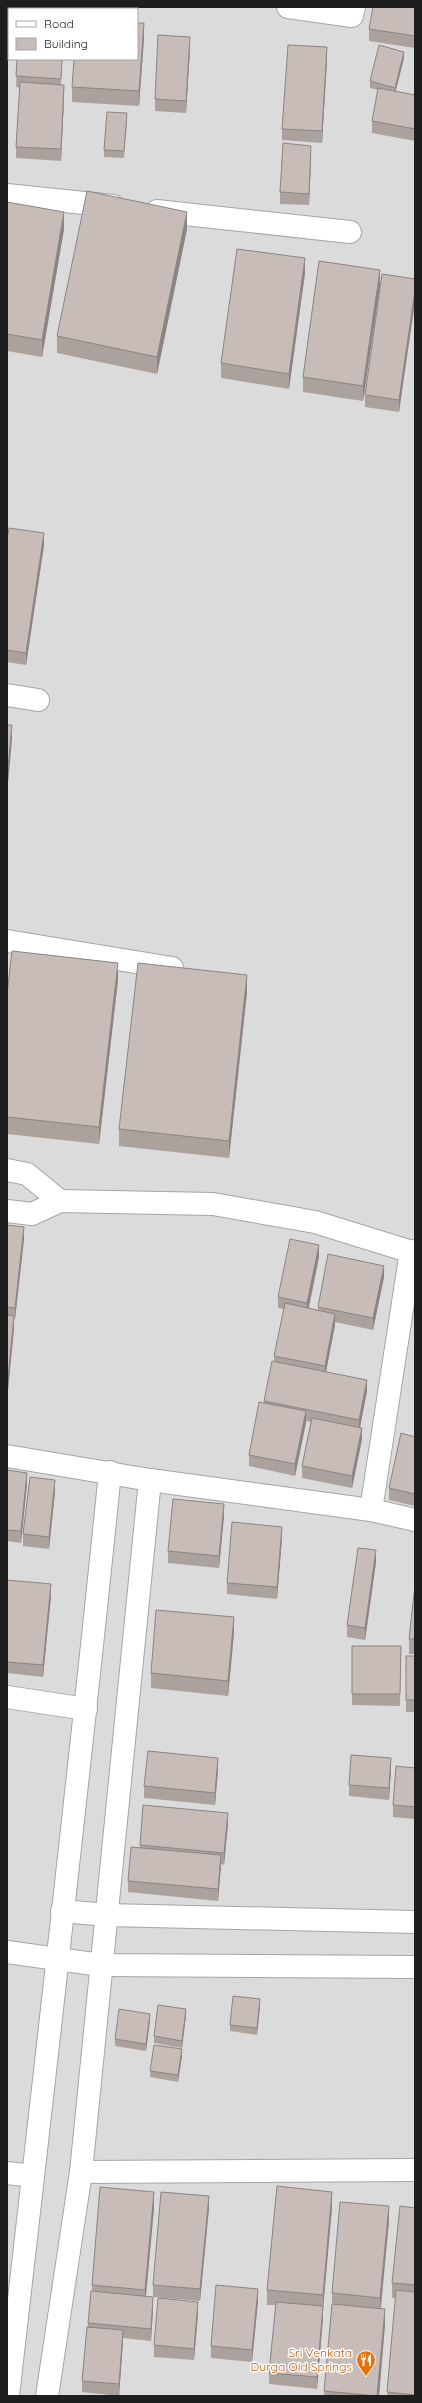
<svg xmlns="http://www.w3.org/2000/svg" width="422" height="2403" font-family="Quicksand,sans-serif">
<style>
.residential{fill:#dcdbdb;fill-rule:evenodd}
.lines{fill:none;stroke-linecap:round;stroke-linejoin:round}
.minor-casing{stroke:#a5a5a5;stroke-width:24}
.minor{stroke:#fff;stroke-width:22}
.wall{fill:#aba29d}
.shaded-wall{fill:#8b8480}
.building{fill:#c7bcb7;stroke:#8b8480}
.labels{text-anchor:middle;stroke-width:3;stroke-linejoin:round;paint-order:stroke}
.food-label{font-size:12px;fill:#c56008;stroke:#fff;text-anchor:end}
</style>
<rect width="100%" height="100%" fill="#efeae4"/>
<path class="residential" d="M7,7H415V2396H7ZM9,9H137V59H9Z"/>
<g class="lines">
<defs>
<g id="minor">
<path d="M288,7L352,16L354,7"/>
<path d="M7,195L113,206"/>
<path d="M157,211L350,232"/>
<path d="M7,695L38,700"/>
<path d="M7,941L172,968"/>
<path d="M7,1170L27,1174L60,1201"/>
<path d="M7,1211L32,1214L60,1201L213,1204L315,1222L415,1253"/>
<path d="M411,1251L371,1510L415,1520"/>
<path d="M7,1456L150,1480L371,1510"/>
<path d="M7,1697L86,1709"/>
<path d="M62,1911L107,1915L415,1922"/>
<path d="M7,1952L101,1965L415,1967"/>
<path d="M81,2172L415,2170"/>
<path d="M7,2173L33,2176"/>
<path d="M8,2396C43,2088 79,1781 110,1472"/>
<path d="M47,2396L81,2172L150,1480"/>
</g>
</defs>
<use href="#minor" class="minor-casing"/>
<use href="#minor" class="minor"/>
</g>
<g class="wall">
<path d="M415,7V48L369,41V29Z"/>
<path d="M144,38L139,106L72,102V87Z"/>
<path d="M190,49L186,113L155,111V99Z"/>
<path d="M404,58L395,92L415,95V141L372,133V121L378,90L370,88V81Z"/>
<path d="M17,59H62L61,85L64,97L61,161L16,158V147L20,88L16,87Z"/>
<path d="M327,59L322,143L282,140V129Z"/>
<path d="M127,120L124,158L104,157V150Z"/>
<path d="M311,157L309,205L280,204V192Z"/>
<path d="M7,202L64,229L42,357L7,351Z"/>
<path d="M187,229L157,374L57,353V336Z"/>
<path d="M305,273L289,389L221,378V363Z"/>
<path d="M415,279L399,412L365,407V395Z"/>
<path d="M380,285L363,401L303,392V377Z"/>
<path d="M7,540L44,545L26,665L7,662Z"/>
<path d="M118,980L99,1144L7,1134V994Z"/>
<path d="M247,992L229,1158L119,1146V1129Z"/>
<path d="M7,1225L24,1239L15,1319H14V1328L7,1400Z"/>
<path d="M319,1257L309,1308L318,1310V1307L384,1277L373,1330L335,1322V1325L326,1371L367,1391L360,1427L362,1439L352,1488L302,1478V1466L311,1422L306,1421L295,1476L249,1466V1455L264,1403V1401L274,1361V1356L284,1309L278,1308V1297Z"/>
<path d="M415,1437V1506L389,1500V1488Z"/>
<path d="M7,1470L27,1484L21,1543L7,1541Z"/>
<path d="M55,1492L49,1549L23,1546V1534Z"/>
<path d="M224,1516L219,1568L168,1563V1551Z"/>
<path d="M282,1538L277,1599L227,1594V1583Z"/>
<path d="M376,1562L365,1640L347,1637V1625Z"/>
<path d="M7,1580L51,1596L43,1677L7,1673Z"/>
<path d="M415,1585V1654H409V1639Z"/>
<path d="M234,1632L228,1696L151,1688V1673Z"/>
<path d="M352,1646H401L400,1706L352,1705Z"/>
<rect x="406" y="1656" width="9" height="56"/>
<path d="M415,1768V1819L393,1817V1805Z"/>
<path d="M218,1770L215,1805L144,1798V1786Z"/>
<path d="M391,1770L389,1800L349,1796V1785Z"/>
<path d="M228,1824L224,1865L221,1864L218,1901L128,1892V1881L140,1848V1845Z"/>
<path d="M260,2006L257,2035L230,2031V2025Z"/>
<path d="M186,2015L182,2048L154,2043V2036Z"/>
<path d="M150,2020L146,2051L115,2046V2039Z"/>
<path d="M182,2056L178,2082L150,2077V2071Z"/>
<path d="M332,2207L323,2306V2318L317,2389L269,2384V2373L276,2305H267V2290Z"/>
<path d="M154,2208L146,2296L153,2309L151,2341L123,2338L119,2396L82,2392V2381L88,2323L92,2291V2285Z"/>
<path d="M209,2208L200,2301L153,2297V2285Z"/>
<path d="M415,2208V2396H387L396,2298H392V2283Z"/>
<path d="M389,2221L381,2308L385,2324L379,2396H324L332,2304V2293Z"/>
<path d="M258,2301L252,2362L211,2358V2346Z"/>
<path d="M198,2314L194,2360L154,2357V2345Z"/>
</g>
<g class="shaded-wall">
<path d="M144,23V38L139,106V91Z"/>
<path d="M190,37V49L186,113V101Z"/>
<path d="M327,47V59L322,143V131Z"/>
<path d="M404,52V58L395,94V88Z"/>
<path d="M64,85V97L61,161V149Z"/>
<path d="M311,146V157L309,205V194Z"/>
<path d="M64,212V229L42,357V340Z"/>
<path d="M187,212V229L157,374V357Z"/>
<path d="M305,258V273L289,389V374Z"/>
<path d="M380,270V285L363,401V386Z"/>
<path d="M415,290V302L399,412V400Z"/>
<path d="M44,533V545L26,665V653Z"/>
<path d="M12,725V740L7,794V779Z"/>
<path d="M118,963V980L99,1144V1127Z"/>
<path d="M247,975V992L229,1158V1141Z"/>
<path d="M24,1227V1239L15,1319V1308Z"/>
<path d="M319,1245V1257L307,1314V1303Z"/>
<path d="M384,1266V1277L373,1330V1318Z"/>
<path d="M335,1314V1325L325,1377V1366Z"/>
<path d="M14,1316V1328L7,1400V1389Z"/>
<path d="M367,1380V1391L359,1432V1420Z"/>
<path d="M306,1411V1423L295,1476V1464Z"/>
<path d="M362,1428V1439L352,1488V1476Z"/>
<path d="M27,1473V1484L21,1543V1531Z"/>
<path d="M55,1480V1492L49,1549V1537Z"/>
<path d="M224,1504V1516L219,1568V1556Z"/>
<path d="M282,1527V1538L277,1599V1587Z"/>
<path d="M376,1550V1562L365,1640V1628Z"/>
<path d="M51,1584V1596L43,1677V1665Z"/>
<path d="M234,1617V1632L228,1696V1681Z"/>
<path d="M218,1758V1770L215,1805V1793Z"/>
<path d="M391,1758V1770L389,1800V1788Z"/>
<path d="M228,1813V1824L224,1865V1853Z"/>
<path d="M221,1855V1867L218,1901V1889Z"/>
<path d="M260,1999V2006L257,2035V2028Z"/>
<path d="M186,2009V2015L182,2048V2041Z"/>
<path d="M150,2014V2020L146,2051V2044Z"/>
<path d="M182,2049V2056L178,2082V2075Z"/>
<path d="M154,2192V2208L145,2305V2290Z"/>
<path d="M332,2192V2207L323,2310V2295Z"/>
<path d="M209,2196V2208L200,2301V2289Z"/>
<path d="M389,2206V2221L380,2313V2298Z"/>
<path d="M258,2289V2301L252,2362V2350Z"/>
<path d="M153,2297V2309L151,2341V2329Z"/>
<path d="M198,2302V2314L194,2360V2349Z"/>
<path d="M323,2306V2318L317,2389V2377Z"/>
<path d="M385,2309V2324L379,2396H377Z"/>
<path d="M123,2330V2342L119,2396V2384Z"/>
</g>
<g class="building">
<path d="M373,7H415V36L369,29Z"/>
<path d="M137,23H144L139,91L72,87L74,59H137Z"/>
<path d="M158,35L190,37L186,101L155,99Z"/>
<path d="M288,45L327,47L322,131L282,129Z"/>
<path d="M379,45L404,52L395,88L370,81Z"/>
<path d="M17,59H62L61,79L16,76Z"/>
<path d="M20,82L64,85L61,149L16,147Z"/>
<path d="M378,88L415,95V129L372,121Z"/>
<path d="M107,112L127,113L124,151L104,150Z"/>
<path d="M283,143L311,146L309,194L280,192Z"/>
<path d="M87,191L187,212L157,357L57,336Z"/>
<path d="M7,202L64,212L42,340L7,334Z"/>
<path d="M237,249L305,258L289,374L221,363Z"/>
<path d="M319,261L380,270L363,386L303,377Z"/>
<path d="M382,274L415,279V290L399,400L365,395Z"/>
<path d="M9,528L44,533L26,653L7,650V540Z"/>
<path d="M7,725H12L7,779Z"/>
<path d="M12,951L118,963L99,1127L7,1117V994Z"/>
<path d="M138,963L247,975L229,1141L119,1129Z"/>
<path d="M7,1225L24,1227L15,1308L7,1307Z"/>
<path d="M290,1239L319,1245L307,1303L278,1297Z"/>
<path d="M328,1254L384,1266L373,1318L318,1307Z"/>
<path d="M285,1303L335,1314L325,1366L274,1356Z"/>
<path d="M7,1315L14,1316L7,1389Z"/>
<path d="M272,1361L367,1380L359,1420L264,1401Z"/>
<path d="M259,1402L306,1411L295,1464L249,1455Z"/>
<path d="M312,1418L362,1428L352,1476L302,1466Z"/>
<path d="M401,1433L415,1437V1494L389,1488Z"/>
<path d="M7,1470L27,1473L21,1531L7,1530Z"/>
<path d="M30,1477L55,1480L49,1537L23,1534Z"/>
<path d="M173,1499L224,1504L219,1556L168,1551Z"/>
<path d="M232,1522L282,1527L277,1587L227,1583Z"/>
<path d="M358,1548L376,1550L365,1628L347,1625Z"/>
<path d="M7,1580L51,1584L43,1665L7,1662Z"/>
<path d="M415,1585V1639H409Z"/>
<path d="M156,1610L234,1617L228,1681L151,1673Z"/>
<path d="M352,1646H401L400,1694H352Z"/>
<rect x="406" y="1656" width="9" height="44"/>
<path d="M148,1751L218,1758L215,1793L144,1786Z"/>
<path d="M351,1755L391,1758L389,1788L349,1785Z"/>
<path d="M396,1766L415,1768V1807L393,1805Z"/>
<path d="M143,1805L228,1813L224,1853L140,1845Z"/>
<path d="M131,1847L221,1855L218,1889L128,1881Z"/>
<path d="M233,1996L260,1999L257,2028L230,2025Z"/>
<path d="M158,2005L186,2009L182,2041L154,2036Z"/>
<path d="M119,2009L150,2014L146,2044L115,2039Z"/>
<path d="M154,2045L182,2049L178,2075L150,2071Z"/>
<path d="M277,2186L332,2192L323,2295L267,2290Z"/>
<path d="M100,2187L154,2192L145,2290L92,2285Z"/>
<path d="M161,2192L209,2196L200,2289L153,2285Z"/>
<path d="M340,2202L389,2206L380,2298L332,2293Z"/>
<path d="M400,2206L415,2208V2285L392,2283Z"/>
<path d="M216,2285L258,2289L252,2350L211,2346Z"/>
<path d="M396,2290L415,2292V2395L387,2392Z"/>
<path d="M91,2291L153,2297L151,2329L88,2323Z"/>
<path d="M158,2298L198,2302L194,2349L154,2345Z"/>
<path d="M276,2302L323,2306L317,2377L269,2373Z"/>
<path d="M332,2304L385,2309L377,2396L324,2391Z"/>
<path d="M87,2327L123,2330L119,2384L82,2381Z"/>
</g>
<defs>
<symbol id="restaurant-pin" viewBox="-11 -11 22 30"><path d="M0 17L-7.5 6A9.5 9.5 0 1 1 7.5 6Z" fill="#e8710a" stroke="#fff"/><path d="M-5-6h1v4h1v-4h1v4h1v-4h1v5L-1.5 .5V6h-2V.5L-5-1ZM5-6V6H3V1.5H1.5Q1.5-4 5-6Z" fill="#fff"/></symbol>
</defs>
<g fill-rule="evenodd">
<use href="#restaurant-pin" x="355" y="2349" width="22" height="30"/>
</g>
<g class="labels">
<g class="food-label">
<text x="352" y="2357">Sri Venkata<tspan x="352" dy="14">Durga Old Springs</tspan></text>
</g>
</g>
<rect width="422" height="2403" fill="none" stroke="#1e1e1e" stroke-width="16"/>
<rect x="8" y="8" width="130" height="52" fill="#ffffff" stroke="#a5a5a5"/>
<rect x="16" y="21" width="20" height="6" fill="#ffffff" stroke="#a5a5a5"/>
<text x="44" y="28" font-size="12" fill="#1e1e1e">Road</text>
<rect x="16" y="38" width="20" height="12" fill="#c7bcb7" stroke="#a5a5a5"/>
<text x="44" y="48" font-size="12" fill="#1e1e1e">Building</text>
</svg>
